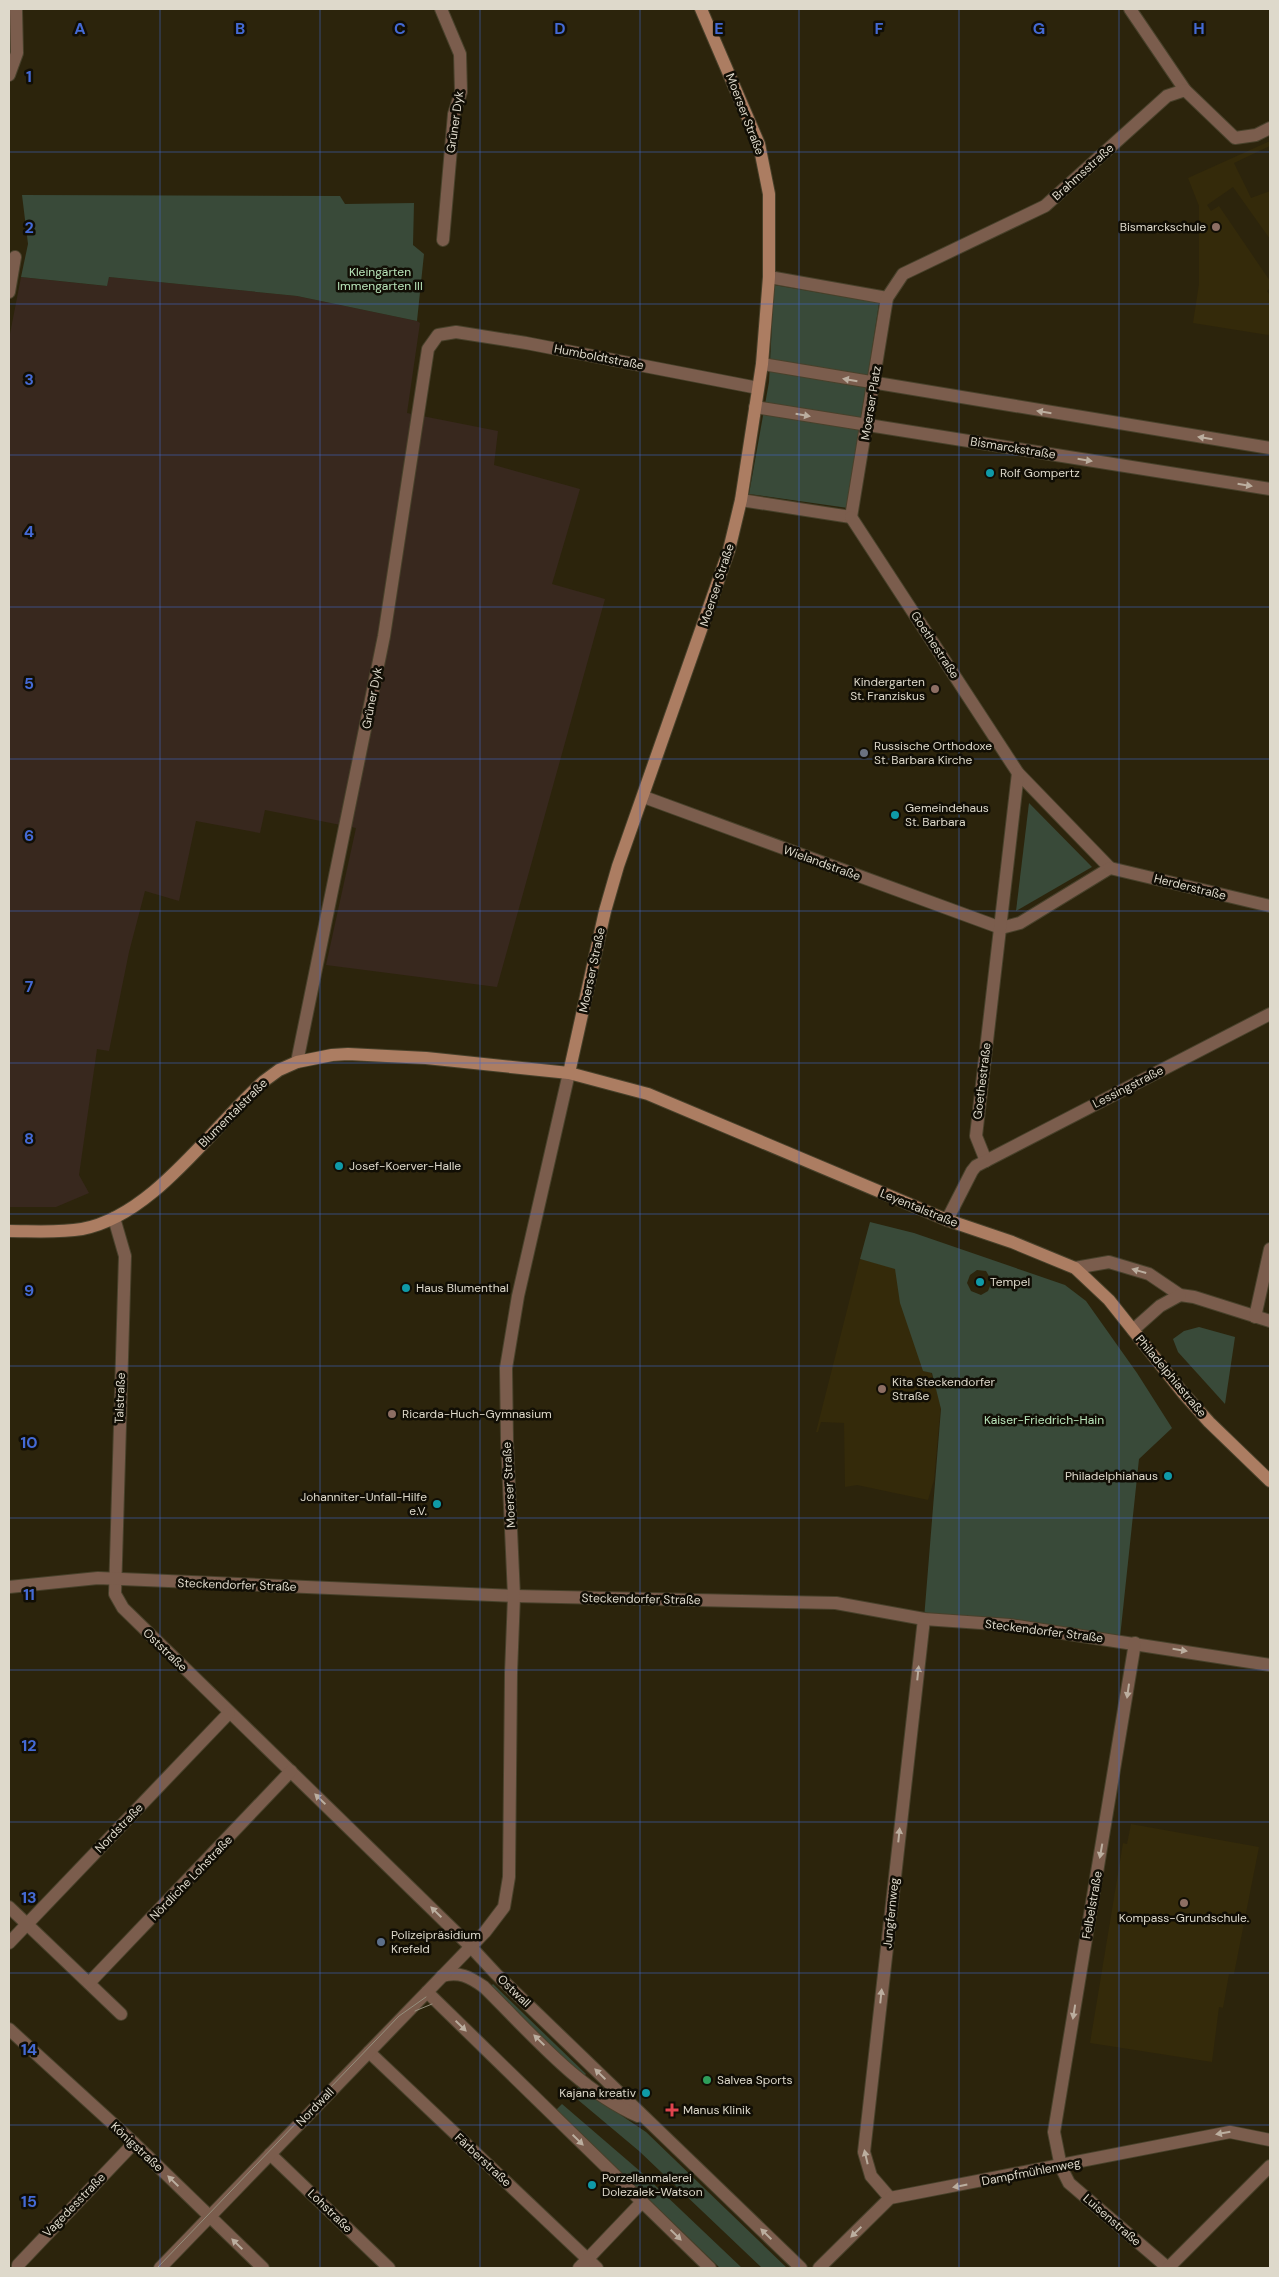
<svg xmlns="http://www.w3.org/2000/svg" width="1279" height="2277" font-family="'DM Sans',sans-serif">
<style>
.commercial{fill:#38281e}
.built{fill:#342a0a}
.green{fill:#394a39;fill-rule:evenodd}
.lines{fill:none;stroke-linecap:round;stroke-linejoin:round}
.minor-casing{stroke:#48412b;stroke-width:14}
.tertiary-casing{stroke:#48412b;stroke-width:14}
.secondary-casing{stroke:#48412b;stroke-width:14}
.minor{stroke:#7b5d4d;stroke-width:12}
.tertiary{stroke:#7b5d4d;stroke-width:12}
.secondary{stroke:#ac7d62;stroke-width:12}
.tram{stroke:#958f7d;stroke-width:1}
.oneway{fill:#bbae9f}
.grid{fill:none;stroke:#446ad5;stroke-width:1;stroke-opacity:0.55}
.education-dot{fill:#8d6e63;stroke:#110e05;stroke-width:2}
.culture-dot{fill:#0f9aa8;stroke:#110e05;stroke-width:2}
.worship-dot{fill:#6b7280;stroke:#110e05;stroke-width:2}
.service-dot{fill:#5c6f8a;stroke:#110e05;stroke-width:2}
.leisure-dot{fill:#2e9e5b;stroke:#110e05;stroke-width:2}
.health-dot{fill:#e0444e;stroke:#110e05;stroke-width:2}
.labels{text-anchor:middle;stroke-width:5;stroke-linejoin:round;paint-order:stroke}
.street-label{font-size:12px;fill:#ded9cb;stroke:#110e05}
.poi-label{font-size:12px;fill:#ded9cb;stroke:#110e05;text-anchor:start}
.park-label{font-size:12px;fill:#b9e5ba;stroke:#110e05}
.grid-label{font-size:16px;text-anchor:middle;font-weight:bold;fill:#446ad5;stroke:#110e05;stroke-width:5;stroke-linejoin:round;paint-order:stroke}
</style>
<rect width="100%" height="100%" fill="#2c240c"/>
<path class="commercial" d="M21,277L106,286L109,277L297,296L417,321L420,323L407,413L498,431L494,465L580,489L552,584L605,599L497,987L326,965L356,828L265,810L260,833L196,821L179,901L145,891L129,952L109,1051L97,1049L79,1175L89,1193L56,1207H9V339Z"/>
<g class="built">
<path d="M1270,141V146L1234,163L1251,198L1270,191V239L1233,187L1207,205L1211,211L1219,206L1270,281V288L1267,291L1270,296V334L1268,335L1193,323L1199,284V206L1188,178Z"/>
<path d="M860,1259L895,1268L923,1370L931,1373L941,1403L934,1480L928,1500L857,1485L845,1487L844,1423L821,1422L818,1432H816Z"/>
<path d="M1131,1824L1259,1847L1234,1974H1229L1223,2008L1219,2007L1212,2062L1090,2043L1123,1843L1127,1844Z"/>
</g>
<g class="green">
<path d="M22,195L340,196L345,204L414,203L413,245L424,254L417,321L297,296L109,277L107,286L21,277L28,244Z"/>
<path d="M774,285L879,303L848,508L749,494L769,382Z"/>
<path d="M1029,803L1092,867L1016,911Z"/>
<path d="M870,1222L914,1233L1065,1285L1086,1301L1137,1373L1172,1428L1139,1459L1119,1647L924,1619L941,1409L932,1373L923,1371L900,1303L895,1269L860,1259ZM977,1270L986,1271L992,1281L988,1291L981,1295L971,1291L967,1283L970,1275Z"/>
<path d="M1199,1327L1235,1337L1225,1404L1178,1352L1173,1339L1184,1331Z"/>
<path d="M493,1984L586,2074L583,2077L490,1987Z"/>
<path d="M579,2087L646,2132L787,2268H762L639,2151L571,2094Z"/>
<path d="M562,2104L641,2172L742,2268H720L556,2110Z"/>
</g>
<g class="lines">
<defs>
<g id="minor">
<path d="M441,9L460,54L461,92L454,114L443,240"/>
<path d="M1130,9L1185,90"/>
<path d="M9,75L17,53L16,9"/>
<path d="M769,277L887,298"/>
<path d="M9,292L15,257"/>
<path d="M762,364L1270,448"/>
<path d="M755,407L1270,489"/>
<path d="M741,500L851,517"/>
<path d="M851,517L887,298L903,274L1045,206L1167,96L1185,90L1235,138L1256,135L1270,128"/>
<path d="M851,517L1018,773L1110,868"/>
<path d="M644,797L1001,928L1020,923L1110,868"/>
<path d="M1110,868L1270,906"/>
<path d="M297,1062L384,636L428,349L438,335L456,332L526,343L758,388"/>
<path d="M986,1161L976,1136L1018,773"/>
<path d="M114,1218L125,1256L115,1594L123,1608L471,1947"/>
<path d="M947,1220L972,1171L976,1166L1270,1014"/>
<path d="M1075,1268L1109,1262L1149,1274L1180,1295L1194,1297L1270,1321"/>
<path d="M1255,1317L1270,1249"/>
<path d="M1133,1330L1160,1306L1180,1295"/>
<path d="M9,1587L98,1578L514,1596L836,1603L924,1619L1010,1625L1270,1665"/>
<path d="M1135,1643L1054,2132L1061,2167L1069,2183L1168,2268"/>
<path d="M9,1907L121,2014"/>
<path d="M9,1943L229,1713"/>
<path d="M89,1983L291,1771"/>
<path d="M9,2029L134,2143L263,2268"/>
<path d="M369,2052L597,2268"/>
<path d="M270,2154L389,2268"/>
<path d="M890,2198L871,2176L864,2152L924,1619"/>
<path d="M18,2268V2265L134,2143"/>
<path d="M579,2268L642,2202"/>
<path d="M819,2268L890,2198L1230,2132L1270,2140"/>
</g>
<g id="tertiary">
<path d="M471,1947L496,1974L801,2268"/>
<path d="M442,1976C459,1971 470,1977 484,1987C531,2033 577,2089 638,2116"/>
<path d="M427,1992L710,2268"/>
<path d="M160,2268L485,1932L504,1907L509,1877L511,1673L514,1596L507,1441L506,1368L518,1296L569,1073"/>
<path d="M1168,2268L1270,2166"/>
</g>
<g id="secondary">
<path d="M569,1073L605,911L618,866L729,550L741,500L762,364L769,277V194L759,144L701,9"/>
<path d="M9,1231C32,1231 58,1233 82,1229C153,1216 211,1128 264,1081L279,1070L297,1062L332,1055L348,1054L426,1058L569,1073L648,1094L947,1220L1012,1242L1075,1268L1109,1300L1183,1393L1209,1422L1270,1481"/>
</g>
</defs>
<use href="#minor" class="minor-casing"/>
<use href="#tertiary" class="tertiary-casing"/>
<use href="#secondary" class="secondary-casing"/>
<use href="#minor" class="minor"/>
<use href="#tertiary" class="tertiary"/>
<use href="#secondary" class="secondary"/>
<g class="tram">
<path d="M415,2011L432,2004"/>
<path d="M157,2268L399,2016L426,1997"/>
</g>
</g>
<defs><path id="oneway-solid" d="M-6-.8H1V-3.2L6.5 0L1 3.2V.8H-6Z" transform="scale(1.25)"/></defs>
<g class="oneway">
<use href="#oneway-solid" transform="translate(850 380) rotate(-170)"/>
<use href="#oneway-solid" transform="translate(1044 412) rotate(-171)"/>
<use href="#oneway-solid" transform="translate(803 415) rotate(10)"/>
<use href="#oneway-solid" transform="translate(1205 438) rotate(-171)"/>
<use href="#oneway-solid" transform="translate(1085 460) rotate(9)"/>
<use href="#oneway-solid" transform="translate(1245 485) rotate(9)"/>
<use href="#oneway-solid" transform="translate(1139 1271) rotate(-164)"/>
<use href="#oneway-solid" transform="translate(1180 1650) rotate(9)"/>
<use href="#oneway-solid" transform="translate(918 1673) rotate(-84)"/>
<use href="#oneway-solid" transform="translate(1128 1691) rotate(98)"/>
<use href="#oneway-solid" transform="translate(320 1799) rotate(-136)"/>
<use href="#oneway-solid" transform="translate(899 1835) rotate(-84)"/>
<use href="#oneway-solid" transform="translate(1101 1851) rotate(100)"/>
<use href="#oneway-solid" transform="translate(436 1912) rotate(-136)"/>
<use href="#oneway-solid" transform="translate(881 1996) rotate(-84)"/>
<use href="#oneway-solid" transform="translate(1074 2012) rotate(99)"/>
<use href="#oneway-solid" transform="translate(461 2026) rotate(44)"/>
<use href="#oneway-solid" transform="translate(539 2040) rotate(-136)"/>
<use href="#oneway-solid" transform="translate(600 2074) rotate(-136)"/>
<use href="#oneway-solid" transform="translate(1223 2133) rotate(170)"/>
<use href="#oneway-solid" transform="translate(578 2140) rotate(44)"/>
<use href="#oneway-solid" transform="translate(866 2157) rotate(-103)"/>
<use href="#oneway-solid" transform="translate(173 2181) rotate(-136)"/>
<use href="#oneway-solid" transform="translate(960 2186) rotate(169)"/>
<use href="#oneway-solid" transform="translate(856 2232) rotate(136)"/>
<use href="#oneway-solid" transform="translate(766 2234) rotate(-136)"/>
<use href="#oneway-solid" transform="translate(676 2235) rotate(44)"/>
<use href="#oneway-solid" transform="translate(237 2244) rotate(-136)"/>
</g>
<path class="grid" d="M160,9V2268M320,9V2268M480,9V2268M640,9V2268M799,9V2268M959,9V2268M1119,9V2268M9,152H1270M9,304H1270M9,455H1270M9,607H1270M9,759H1270M9,911H1270M9,1063H1270M9,1214H1270M9,1366H1270M9,1518H1270M9,1670H1270M9,1822H1270M9,1973H1270M9,2125H1270"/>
<g class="education-dot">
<circle cx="1216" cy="227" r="5"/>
<circle cx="935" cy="689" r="5"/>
<circle cx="882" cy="1389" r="5"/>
<circle cx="392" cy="1414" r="5"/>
<circle cx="1184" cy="1903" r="5"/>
</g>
<g class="culture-dot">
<circle cx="990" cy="473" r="5"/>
<circle cx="895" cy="815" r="5"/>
<circle cx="339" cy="1166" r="5"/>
<circle cx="980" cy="1282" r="5"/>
<circle cx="406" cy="1288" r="5"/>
<circle cx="1168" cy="1476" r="5"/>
<circle cx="437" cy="1504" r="5"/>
<circle cx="646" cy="2093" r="5"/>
<circle cx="592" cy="2185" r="5"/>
</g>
<circle class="worship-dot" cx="864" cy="753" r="5"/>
<circle class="service-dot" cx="381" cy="1942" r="5"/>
<circle class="leisure-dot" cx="707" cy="2080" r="5"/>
<path class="health-dot" d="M669.5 2102.5h5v5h5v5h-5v5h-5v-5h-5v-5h5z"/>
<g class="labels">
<g class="street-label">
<text transform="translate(745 114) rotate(69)" y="4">Moerser Straße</text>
<text transform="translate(455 122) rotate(-82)" y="4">Grüner Dyk</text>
<text transform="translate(1083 172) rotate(-42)" y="4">Brahmsstraße</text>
<text transform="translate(599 357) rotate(11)" y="4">Humboldtstraße</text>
<text transform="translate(871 403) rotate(-81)" y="4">Moerser Platz</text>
<text transform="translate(1013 448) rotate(9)" y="4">Bismarckstraße</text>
<text transform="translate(717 585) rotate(-72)" y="4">Moerser Straße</text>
<text transform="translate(935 645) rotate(57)" y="4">Goethestraße</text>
<text transform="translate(372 698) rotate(-79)" y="4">Grüner Dyk</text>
<text transform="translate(822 863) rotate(20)" y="4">Wielandstraße</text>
<text transform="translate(1190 887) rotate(14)" y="4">Herderstraße</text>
<text transform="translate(592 970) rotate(-78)" y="4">Moerser Straße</text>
<text transform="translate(982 1081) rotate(-83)" y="4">Goethestraße</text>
<text transform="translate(1128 1087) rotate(-27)" y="4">Lessingstraße</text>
<text transform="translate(233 1113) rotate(-45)" y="4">Blumentalstraße</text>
<text transform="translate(919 1208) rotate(22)" y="4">Leyentalstraße</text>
<text transform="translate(1171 1376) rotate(50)" y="4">Philadelphiastraße</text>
<text transform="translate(120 1398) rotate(-88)" y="4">Talstraße</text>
<text transform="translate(509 1485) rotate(-93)" y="4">Moerser Straße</text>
<text transform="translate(237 1585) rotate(2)" y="4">Steckendorfer Straße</text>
<text transform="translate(641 1599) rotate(1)" y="4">Steckendorfer Straße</text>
<text transform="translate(1044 1631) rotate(7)" y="4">Steckendorfer Straße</text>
<text transform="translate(165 1650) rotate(44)" y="4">Oststraße</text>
<text transform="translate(119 1828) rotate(-46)" y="4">Nordstraße</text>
<text transform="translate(191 1878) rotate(-46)" y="4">Nördliche Lohstraße</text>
<text transform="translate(1092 1905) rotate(-80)" y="4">Felbelstraße</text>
<text transform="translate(891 1913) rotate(-84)" y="4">Jungfernweg</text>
<text transform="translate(514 1991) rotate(44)" y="4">Ostwall</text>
<text transform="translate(315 2107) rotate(-46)" y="4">Nordwall</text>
<text transform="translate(137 2147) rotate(43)" y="4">Königstraße</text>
<text transform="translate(483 2160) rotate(43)" y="4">Färberstraße</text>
<text transform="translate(1031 2172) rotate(-11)" y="4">Dampfmühlenweg</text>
<text transform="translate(74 2205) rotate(-46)" y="4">Vagedesstraße</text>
<text transform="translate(330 2211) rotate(44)" y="4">Lohstraße</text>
<text transform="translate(1112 2220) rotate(41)" y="4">Luisenstraße</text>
</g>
<g class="poi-label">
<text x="1206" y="231" text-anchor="end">Bismarckschule</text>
<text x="1000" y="477">Rolf Gompertz</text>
<text x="925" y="686" text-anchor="end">Kindergarten<tspan x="925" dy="14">St. Franziskus</tspan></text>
<text x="874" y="750">Russische Orthodoxe<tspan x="874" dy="14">St. Barbara Kirche</tspan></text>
<text x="905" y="812">Gemeindehaus<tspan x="905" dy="14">St. Barbara</tspan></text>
<text x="349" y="1170">Josef-Koerver-Halle</text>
<text x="990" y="1286">Tempel</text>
<text x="416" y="1292">Haus Blumenthal</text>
<text x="892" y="1386">Kita Steckendorfer<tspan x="892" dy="14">Straße</tspan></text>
<text x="402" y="1418">Ricarda-Huch-Gymnasium</text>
<text x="1158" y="1480" text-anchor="end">Philadelphiahaus</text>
<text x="427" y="1501" text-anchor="end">Johanniter-Unfall-Hilfe<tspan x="427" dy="14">e.V.</tspan></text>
<text x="1184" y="1922" text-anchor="middle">Kompass-Grundschule.</text>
<text x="391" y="1939">Polizeipräsidium<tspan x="391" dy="14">Krefeld</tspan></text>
<text x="717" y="2084">Salvea Sports</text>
<text x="636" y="2097" text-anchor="end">Kajana kreativ</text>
<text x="683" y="2114">Manus Klinik</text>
<text x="602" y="2182">Porzellanmalerei<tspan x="602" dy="14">Dolezalek-Watson</tspan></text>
</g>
<g class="park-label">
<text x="380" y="276">Kleingärten<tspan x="380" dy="14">Immengarten III</tspan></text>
<text x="1044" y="1424">Kaiser-Friedrich-Hain</text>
</g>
</g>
<g class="grid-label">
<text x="80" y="34">A</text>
<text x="240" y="34">B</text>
<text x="400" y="34">C</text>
<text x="560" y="34">D</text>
<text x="719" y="34">E</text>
<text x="879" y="34">F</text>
<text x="1039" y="34">G</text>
<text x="1199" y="34">H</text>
<text x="29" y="82">1</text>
<text x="29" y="233">2</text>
<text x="29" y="385">3</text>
<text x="29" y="537">4</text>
<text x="29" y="689">5</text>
<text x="29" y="841">6</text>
<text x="29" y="992">7</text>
<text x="29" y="1144">8</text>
<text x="29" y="1296">9</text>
<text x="29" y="1448">10</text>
<text x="29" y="1600">11</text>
<text x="29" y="1751">12</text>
<text x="29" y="1903">13</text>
<text x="29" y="2055">14</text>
<text x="29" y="2207">15</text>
</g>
<rect width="1279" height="2277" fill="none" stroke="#ded9cb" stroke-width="20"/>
</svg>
